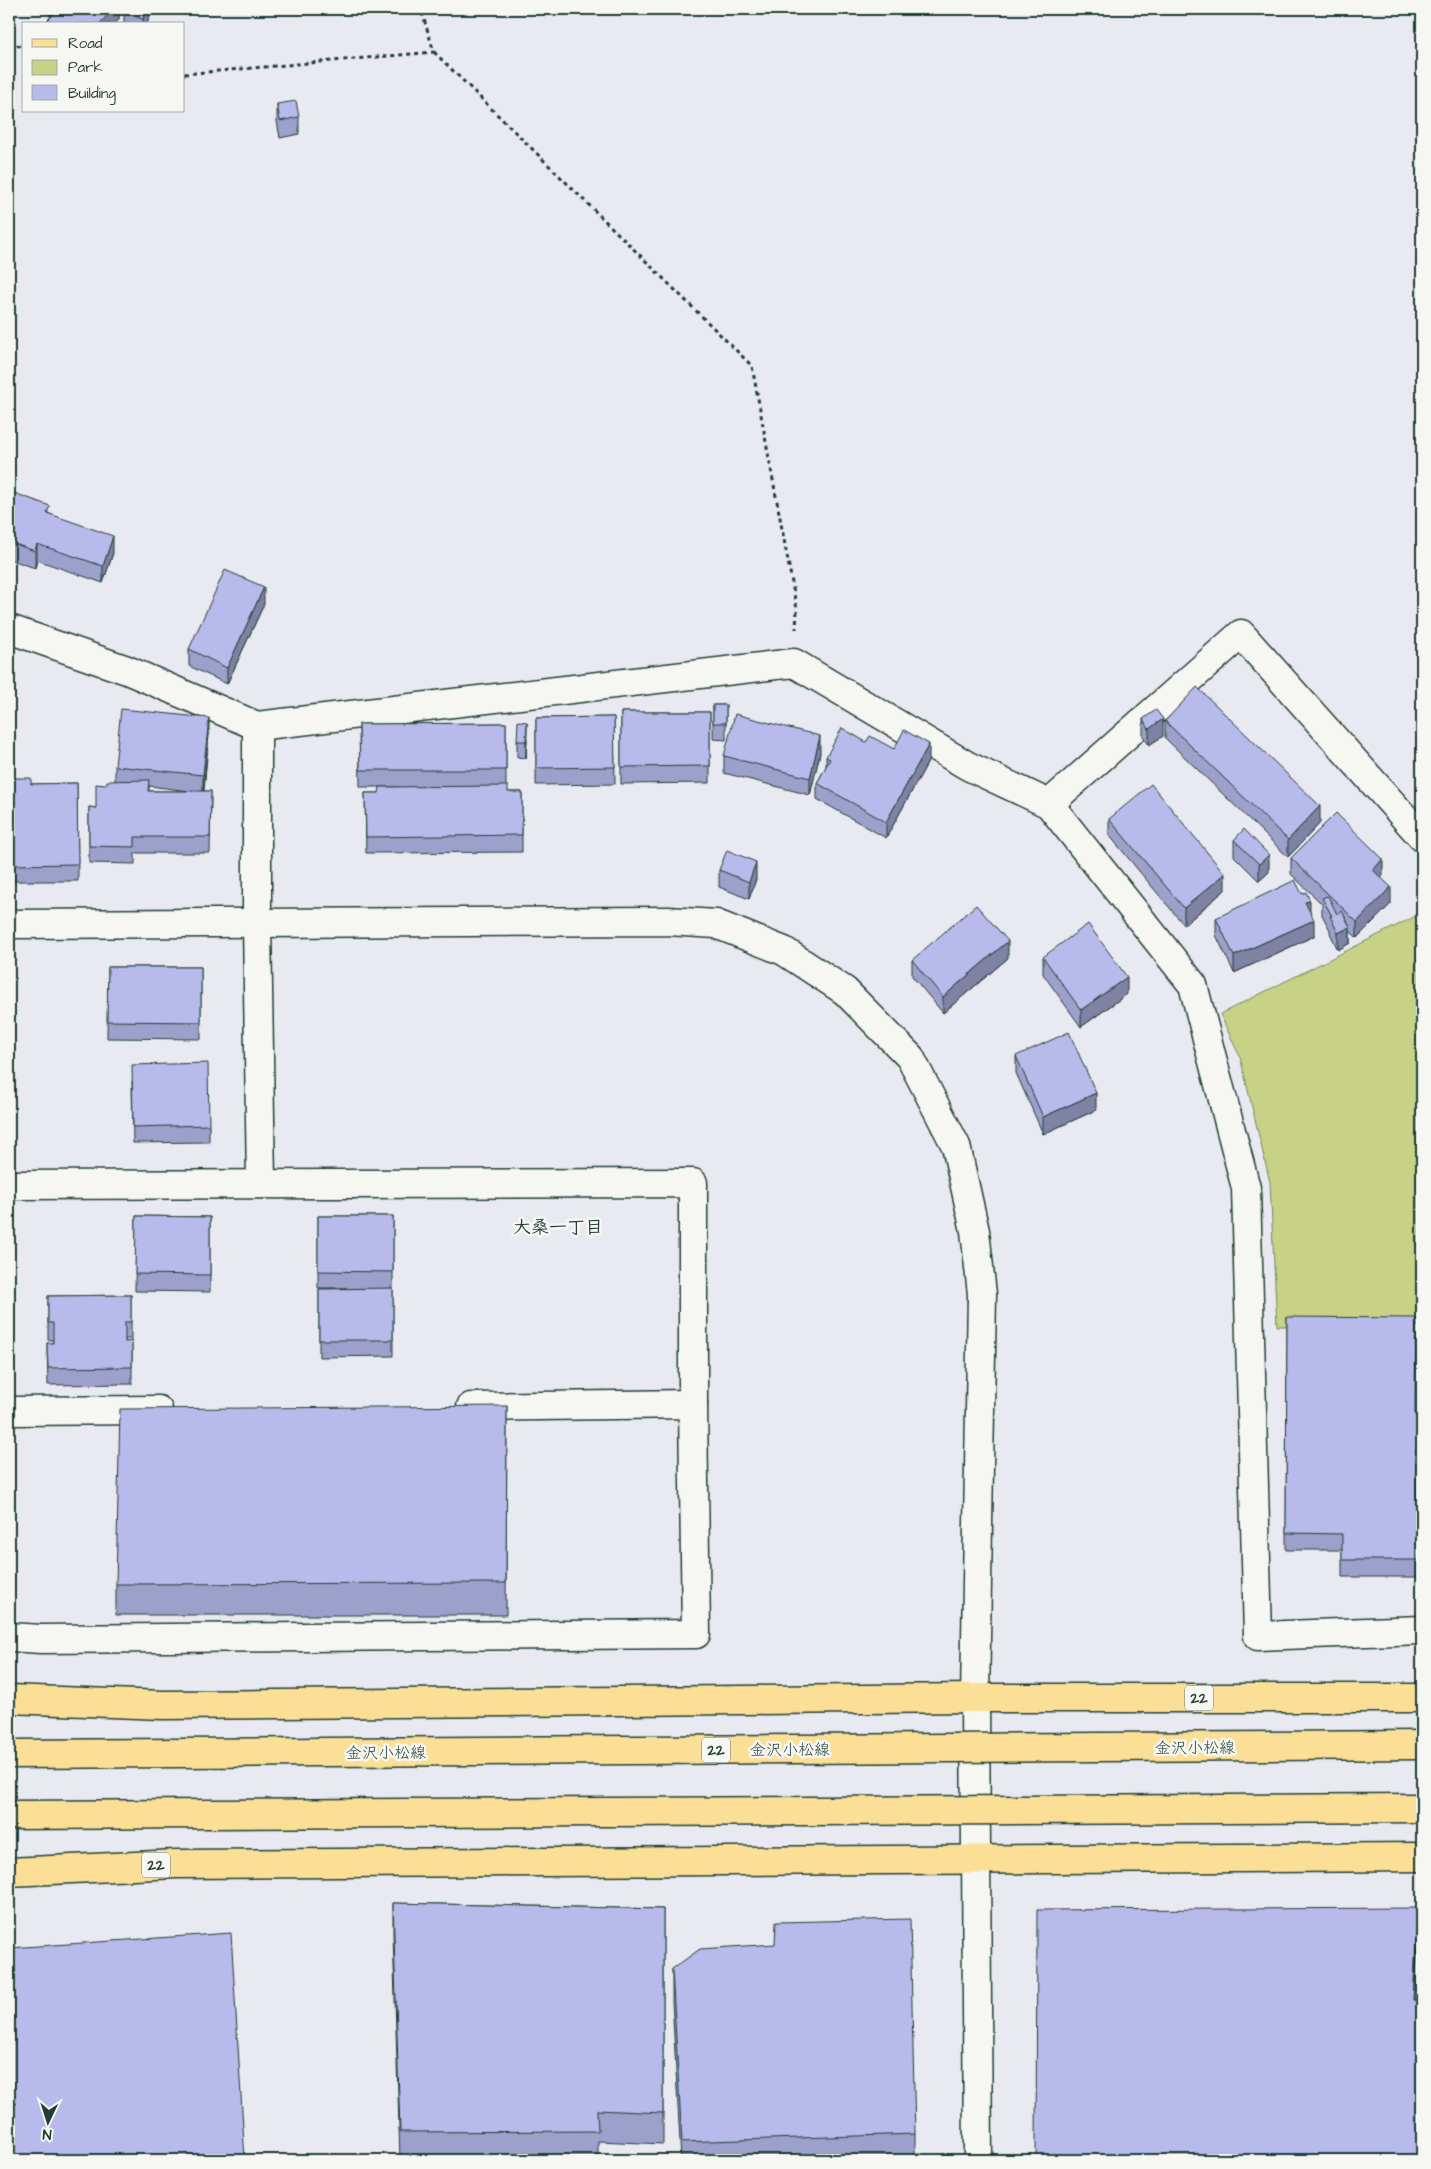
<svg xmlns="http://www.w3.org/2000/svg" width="1431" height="2169" font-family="'Architects Daughter','Klee One',sans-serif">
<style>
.green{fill:#c7d286;stroke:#73885d}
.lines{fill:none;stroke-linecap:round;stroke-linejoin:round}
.minor-casing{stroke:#1f3d34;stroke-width:31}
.major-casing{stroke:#1f3d34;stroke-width:31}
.path{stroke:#1f3d34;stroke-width:3;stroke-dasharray:4 4;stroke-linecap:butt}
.minor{stroke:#f6f6f2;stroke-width:28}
.major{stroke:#fbdf96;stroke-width:28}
.major-bridge-casing{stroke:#1f3d34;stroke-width:31;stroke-linecap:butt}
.major-bridge{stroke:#fbdf96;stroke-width:28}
.wall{fill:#9da0ca;stroke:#1f3d34;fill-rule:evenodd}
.shaded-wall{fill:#8082a4;stroke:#1f3d34}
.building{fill:#b7baeb;stroke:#1f3d34}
.labels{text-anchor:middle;stroke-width:5;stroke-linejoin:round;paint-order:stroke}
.shield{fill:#f6f6f2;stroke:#60746d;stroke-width:1}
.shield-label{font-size:15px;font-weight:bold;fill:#1f3d34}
.street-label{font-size:16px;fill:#1f3d34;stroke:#f6f6f2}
.neighbourhood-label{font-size:18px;font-weight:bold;fill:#1f3d34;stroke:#f6f6f2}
</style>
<rect width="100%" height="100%" fill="#e9eaf1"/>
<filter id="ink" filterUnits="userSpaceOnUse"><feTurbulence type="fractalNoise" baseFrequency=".02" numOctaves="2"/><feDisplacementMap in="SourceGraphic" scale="10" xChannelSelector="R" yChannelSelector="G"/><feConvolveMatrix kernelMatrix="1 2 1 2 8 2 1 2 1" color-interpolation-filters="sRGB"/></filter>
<g filter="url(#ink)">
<path class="green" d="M1422,913V1326H1277L1270,1182L1240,1057L1220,1014Z"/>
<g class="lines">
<defs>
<g id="minor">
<path d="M9,629L127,670L257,726V923L261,1184"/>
<path d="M257,726L794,663L968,766L1049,804L1193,985L1246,1188L1258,1636L1422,1630"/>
<path d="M1049,804L1241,634L1422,837"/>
<path d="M9,924L668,921L716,924L784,951L845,991L910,1057L956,1146L975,1231L982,1294L975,1698L978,2160"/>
<path d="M9,1185L693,1183V1404"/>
<path d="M9,1411L158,1410"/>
<path d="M9,1637L41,1639L696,1634L693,1404L471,1407"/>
</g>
<g id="major">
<path d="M9,1699L163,1705L975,1698H1422"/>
<path d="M9,1872L176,1864L1422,1857"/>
</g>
</defs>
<use href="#minor" class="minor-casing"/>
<use href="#major" class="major-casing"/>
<g class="path">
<path d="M9,42L24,48"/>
<path d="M434,52L752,366L797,610L796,629"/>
<path d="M184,74L434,52L421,9"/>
</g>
<use href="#minor" class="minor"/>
<use href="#major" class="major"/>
<defs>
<g id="major-bridge">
<path d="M9,1754L1422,1745"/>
<path d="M9,1815L1422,1808"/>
</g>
</defs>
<use href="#major-bridge" class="major-bridge-casing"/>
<use href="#major-bridge" class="major-bridge"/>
</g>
<g class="wall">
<path d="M43,9H120L119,10V19L115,24H47V21L51,16Z"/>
<path d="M152,9L147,24H124V13Z"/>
<path d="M277,104L299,117V134L280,138L277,121Z"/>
<path d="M9,491L50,514L113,553L103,583L37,560L35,568L9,559Z"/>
<path d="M264,604L227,684L189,666V649Z"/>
<path d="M713,705H726V740L713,739Z"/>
<path d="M621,712H710V783L621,784Z"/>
<path d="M614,717L615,784L536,785V718Z"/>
<path d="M1143,719L1163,736L1149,745L1143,736Z"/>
<path d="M1165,721L1320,823L1288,857L1165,738Z"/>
<path d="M506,723V786L508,792H522V852L366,853L365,793H379L398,787H360L359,724Z"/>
<path d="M209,734L204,791H211L210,853H135V864L89,863V807L96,808L106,785L115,781V766ZM149,786L190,791H149Z"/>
<path d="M527,739L526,758L517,757V741Z"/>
<path d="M866,742L894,749L929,760L886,838L817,799V783L826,767V757Z"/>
<path d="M820,753L810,795L724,773V756Z"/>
<path d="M9,778L31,784L77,783L78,881H9Z"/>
<path d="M1109,819L1225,890L1184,925L1109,835Z"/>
<path d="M1234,840L1269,872L1259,881L1234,856Z"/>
<path d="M1291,858L1383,876L1381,878L1391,904L1357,938L1350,931V943L1338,950L1330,933V930L1322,915V904L1291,874Z"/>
<path d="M719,870L756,879L749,899L719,887Z"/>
<path d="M1310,912L1314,936L1234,973L1216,935V918Z"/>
<path d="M1043,957L1127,994L1081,1027L1043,974Z"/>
<path d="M1008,958L943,1013L912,976V960Z"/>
<path d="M108,967H201V1039L107,1038Z"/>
<path d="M1016,1056L1096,1110L1043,1134L1016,1073Z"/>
<path d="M132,1081L209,1125V1142L133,1143Z"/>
<path d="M136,1216L210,1217V1292L135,1291Z"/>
<path d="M318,1216H393V1356L319,1357V1289L347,1288H318Z"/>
<path d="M131,1295V1339H125V1342L132,1341V1384L48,1385L47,1343H53V1340H48V1296Z"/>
<path d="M1287,1317L1415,1413H1420V1466L1416,1465L1417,1525H1422V1577H1342V1550H1286Z"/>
<path d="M507,1406L506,1615H116V1584Z"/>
<path d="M393,1903L663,1909V2144L598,2141V2160H400L393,1934Z"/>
<path d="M672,1969L915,2134V2160H681L672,2001Z"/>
</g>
<g class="shaded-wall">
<path d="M51,9H59L51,16Z"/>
<path d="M114,9H120L119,10V19L115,24H99Z"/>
<path d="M146,9H152L147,24H143V19Z"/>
<path d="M113,536V553L103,583V566Z"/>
<path d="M37,544V560L35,568V551Z"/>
<path d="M264,587V604L227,684V668Z"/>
<path d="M209,718V734L203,792V775Z"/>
<path d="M1163,719V736L1149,745V729Z"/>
<path d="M527,722V739L526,758V741Z"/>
<path d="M820,736V753L810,795V778Z"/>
<path d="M929,744V760L886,838V822Z"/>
<path d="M1320,806V823L1288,857V840Z"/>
<path d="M1269,855V872L1259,881V864Z"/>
<path d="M1383,859V876L1373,887V870Z"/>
<path d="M756,862V879L749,899V882Z"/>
<path d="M1225,874V890L1184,925V908Z"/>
<path d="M1391,887V904L1357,938V922Z"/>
<path d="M1310,901V917L1305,902Z"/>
<path d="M1314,920V936L1234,973V956Z"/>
<path d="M1350,927V943L1338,950V933Z"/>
<path d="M1008,941V958L943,1013V997Z"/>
<path d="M1127,977V994L1081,1027V1010Z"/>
<path d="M1096,1093V1110L1043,1134V1117Z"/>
<path d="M1418,1908V1940L1413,2032V2000Z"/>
</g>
<g class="building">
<path d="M59,9H114L99,24H51L47,21Z"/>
<path d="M126,9H146L143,19L124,13Z"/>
<path d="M296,101L299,117L280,121L277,104Z"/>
<path d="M9,491L50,506L47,513L113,536L103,566L37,544L35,551L9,542Z"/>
<path d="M225,570L264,587L227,668L189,649Z"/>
<path d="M1197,687L1320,806L1288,840L1165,721Z"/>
<rect x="713" y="705" width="13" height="18"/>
<path d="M121,709L209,718L203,775L115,766Z"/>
<path d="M1156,710L1163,719L1149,729L1143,719Z"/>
<path d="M621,712H710V766L621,767Z"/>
<path d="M735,714L820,736L810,778L724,756Z"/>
<path d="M614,717L615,767L536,768V718Z"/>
<path d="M518,721L527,722L526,741H517Z"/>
<path d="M506,723V770H360L359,724Z"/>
<path d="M842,728L866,742L870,736L894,749L904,730L929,744L886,822L817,783L830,759L826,757Z"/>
<path d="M9,778H31V784L77,783L78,864L9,865Z"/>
<path d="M149,780L148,791H211L210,837H135V847L89,846V807L96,808V784L106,785L107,781Z"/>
<path d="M1151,784L1225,874L1184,908L1109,819Z"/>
<path d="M508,786V792H522V835L366,837L365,793H379L380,787Z"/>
<path d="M1336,813L1383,859L1373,870L1391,887L1357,922L1291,858Z"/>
<path d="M1244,829L1269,855L1259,864L1234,840Z"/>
<path d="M727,850L756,862L749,882L719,870Z"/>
<path d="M1295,880L1302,894L1306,892L1310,901L1305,902L1314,920L1234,956L1216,918Z"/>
<path d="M1328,896L1337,914L1342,911L1350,927L1338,933L1330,916H1332L1322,898Z"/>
<path d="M976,905L1008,941L943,997L912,960Z"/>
<path d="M1088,924L1127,977L1081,1010L1043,957Z"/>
<path d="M108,967H201V1022L107,1021Z"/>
<path d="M1069,1032L1096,1093L1043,1117L1016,1056Z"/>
<path d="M208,1063L209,1125L133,1127L132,1065Z"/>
<path d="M136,1216L210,1217V1275L135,1274Z"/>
<path d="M318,1216H393V1272L318,1271Z"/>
<path d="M393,1288V1340H319V1289Z"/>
<path d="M131,1295V1322H125V1342L132,1341V1367L48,1368L47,1343H53V1323H48V1296Z"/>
<path d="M1287,1317L1416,1318L1415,1413H1420V1449H1416L1417,1525H1422V1560H1342V1534L1286,1533Z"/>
<path d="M507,1406L506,1583L116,1584L120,1409Z"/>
<path d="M393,1903L663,1909V2113L597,2110L598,2131L400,2132Z"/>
<path d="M1418,1908L1413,2000L1422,2001V2160H1036L1037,1910Z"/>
<path d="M910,1919L915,2134L682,2142L672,1969L700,1949L775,1944L776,1922Z"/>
<path d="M231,1933L245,2160H9V1948Z"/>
</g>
</g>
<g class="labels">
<g class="shield">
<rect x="1185" y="1685.5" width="28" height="25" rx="4"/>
<rect x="702" y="1737.5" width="28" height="25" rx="4"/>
<rect x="142" y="1852.5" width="28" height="25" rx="4"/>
</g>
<g class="shield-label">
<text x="1199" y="1703">22</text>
<text x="716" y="1755">22</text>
<text x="156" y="1870">22</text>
</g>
<g class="street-label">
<text x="1195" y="1753">金沢小松線</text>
<text x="790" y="1755">金沢小松線</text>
<text x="386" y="1758">金沢小松線</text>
</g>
<g class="neighbourhood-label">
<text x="558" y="1233">大桑一丁目</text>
</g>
</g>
<rect width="1431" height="2169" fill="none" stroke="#f6f6f2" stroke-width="30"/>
<rect x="15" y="15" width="1401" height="2139" fill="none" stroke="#1f3d34" stroke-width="2" filter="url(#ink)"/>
<rect x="22" y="22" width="162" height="90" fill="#f6f6f2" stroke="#a0aca6"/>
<rect x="32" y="39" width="25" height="8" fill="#fbdf96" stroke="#a0aca6"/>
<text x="68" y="48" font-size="15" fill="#1f3d34">Road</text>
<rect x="32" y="60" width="25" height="15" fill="#c7d286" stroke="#a0aca6"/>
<text x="68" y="72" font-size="15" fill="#1f3d34">Park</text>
<rect x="32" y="85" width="25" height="15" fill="#b7baeb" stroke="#a0aca6"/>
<text x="68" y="98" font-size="15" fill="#1f3d34">Building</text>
<g transform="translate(48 2122) rotate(184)" stroke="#f6f6f2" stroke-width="4" paint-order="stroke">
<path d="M0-4L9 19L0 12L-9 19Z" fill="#1f3d34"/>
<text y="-8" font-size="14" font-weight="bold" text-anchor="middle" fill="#1f3d34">N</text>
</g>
</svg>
